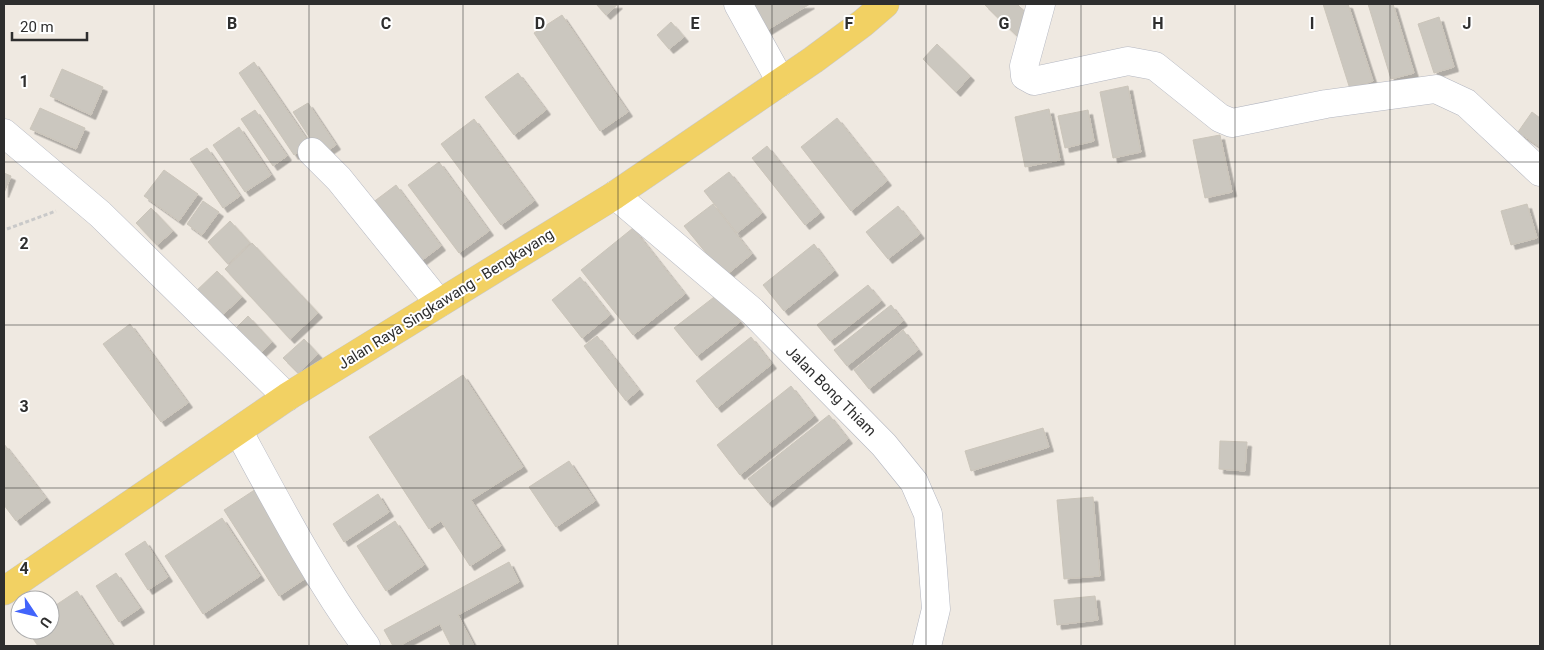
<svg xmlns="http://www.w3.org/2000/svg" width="1544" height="650" font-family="Roboto,sans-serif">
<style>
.building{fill:#cbc7bf;stroke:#cbc5ba;filter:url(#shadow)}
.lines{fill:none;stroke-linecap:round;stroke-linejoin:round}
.minor-casing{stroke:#b4b7c1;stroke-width:29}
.major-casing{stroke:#c9c9c9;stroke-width:29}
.path{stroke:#c9c9c9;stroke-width:3;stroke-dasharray:4 2.5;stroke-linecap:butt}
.minor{stroke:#fff;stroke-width:28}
.major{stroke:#f2d163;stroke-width:28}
.grid{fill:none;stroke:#2e2e2e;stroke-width:1;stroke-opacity:0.55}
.labels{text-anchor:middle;stroke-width:4;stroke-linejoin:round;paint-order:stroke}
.street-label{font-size:15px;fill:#2e2e2e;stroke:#fff}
.grid-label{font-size:16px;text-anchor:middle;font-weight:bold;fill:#2e2e2e;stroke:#fff;stroke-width:4;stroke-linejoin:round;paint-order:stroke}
</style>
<defs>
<filter id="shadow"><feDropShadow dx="4.5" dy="4.5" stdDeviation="0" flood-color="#0004"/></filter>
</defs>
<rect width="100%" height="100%" fill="#efe9e1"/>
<g class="building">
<path d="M596,4H618L606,15Z"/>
<path d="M748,4H810L764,32Z"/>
<path d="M984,4H1017L1035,22L1019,38Z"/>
<path d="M1323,4H1348L1373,81L1350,89Z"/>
<path d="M1368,4H1393L1414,73L1391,79Z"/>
<path d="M562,15L628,112L600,131L534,33Z"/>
<path d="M1439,17L1454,67L1434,73L1418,24Z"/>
<path d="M671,22L684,37L669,49L657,35Z"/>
<path d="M937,44L970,76L956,92L923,59Z"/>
<path d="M254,62L310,144L294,155L239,73Z"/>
<path d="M62,69L103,87L91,115L50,96Z"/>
<path d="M518,73L546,110L514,135L485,97Z"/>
<path d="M1128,86L1141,152L1113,158L1100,92Z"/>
<path d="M308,103L336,145L321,155L293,112Z"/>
<path d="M40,108L85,128L76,149L30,129Z"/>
<path d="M1049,109L1060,160L1025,167L1015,117Z"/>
<path d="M255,110L287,156L273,166L241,119Z"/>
<path d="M1088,110L1094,141L1065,148L1058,116Z"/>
<path d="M1532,112L1540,118V147L1518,132Z"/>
<path d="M837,118L887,181L851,211L801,147Z"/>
<path d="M474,119L534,201L501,225L441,144Z"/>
<path d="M239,127L271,175L245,192L213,145Z"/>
<path d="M1220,135L1232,192L1205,198L1193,140Z"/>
<path d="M767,146L820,213L805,225L752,158Z"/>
<path d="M207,148L240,196L223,208L190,159Z"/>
<path d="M439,162L489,231L459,253L408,185Z"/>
<path d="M164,170L198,194L179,221L144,196Z"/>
<path d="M729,172L762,213L737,233L704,191Z"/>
<path d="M4,173L11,176L4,193Z"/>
<path d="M396,185L441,246L417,264L372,203Z"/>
<path d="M203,201L219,212L202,235L187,224Z"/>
<path d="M713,204L752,254L725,276L684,226Z"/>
<path d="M1527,204L1537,238L1511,245L1501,211Z"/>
<path d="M898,206L920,234L888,259L866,232Z"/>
<path d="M151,208L173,231L157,245L136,223Z"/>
<path d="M230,221L250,243L228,264L208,242Z"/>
<path d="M633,228L685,294L633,335L581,270Z"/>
<path d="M252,243L318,313L290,339L225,269Z"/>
<path d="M814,244L834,271L784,311L763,285Z"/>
<path d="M217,271L242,297L217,320L193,294Z"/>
<path d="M580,277L610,315L582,338L552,300Z"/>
<path d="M868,285L881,301L830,341L817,325Z"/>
<path d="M718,294L740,322L697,356L674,328Z"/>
<path d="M891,305L903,321L847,366L834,350Z"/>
<path d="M248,316L272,342L254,359L230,334Z"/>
<path d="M130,324L188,403L161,422L103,344Z"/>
<path d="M903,330L918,350L869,389L854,370Z"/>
<path d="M597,336L639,390L626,401L584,346Z"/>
<path d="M751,337L772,364L717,408L696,381Z"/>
<path d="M304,339L318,354L298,373L283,358Z"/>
<path d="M463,375L523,467L471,500L501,546L470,566L441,521L429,529L369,437Z"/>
<path d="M791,386L814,416L740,475L717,445Z"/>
<path d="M829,415L848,439L768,503L748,479Z"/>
<path d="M1043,428L1049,447L971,471L965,451Z"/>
<path d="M1220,441L1247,442L1245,471L1219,469Z"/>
<path d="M4,444L46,498L16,521L4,505Z"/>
<path d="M569,461L595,501L556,527L529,487Z"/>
<path d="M256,489L312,574L279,596L224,510Z"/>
<path d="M378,494L389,512L344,542L333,524Z"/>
<path d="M1093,497L1100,576L1064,579L1057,500Z"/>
<path d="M222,518L260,576L203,614L165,556Z"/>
<path d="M395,521L424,565L386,591L357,546Z"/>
<path d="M145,541L168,577L148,590L125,554Z"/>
<path d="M509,562L519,582L458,615L474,646H451L440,624L399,646H393L384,630Z"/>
<path d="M116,573L140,608L119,622L96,586Z"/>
<path d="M77,591L113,646H38L27,630H50V609Z"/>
<path d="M1095,596L1098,620L1057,625L1054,600Z"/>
</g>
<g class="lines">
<defs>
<g id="minor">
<path d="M738,4L781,82"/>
<path d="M1041,4L1024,66L1025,76L1034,81L1128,61L1155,66L1220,118L1232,123L1326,104L1436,89L1466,103L1540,172"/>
<path d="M4,133L100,214L287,397"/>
<path d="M312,152L339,179L439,303"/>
<path d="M615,195L752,311L884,445L914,482L928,514L932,557L936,609L927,646"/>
<path d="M239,432C278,504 317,579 366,646"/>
</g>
<path id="major" d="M4,591L287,397L615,195L813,60L863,23L885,4"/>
</defs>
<use href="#minor" class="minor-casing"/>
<use href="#major" class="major-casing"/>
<path class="path" d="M7,229L56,211"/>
<use href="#minor" class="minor"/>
<use href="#major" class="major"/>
</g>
<path class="grid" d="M154,4V646M309,4V646M463,4V646M618,4V646M772,4V646M926,4V646M1081,4V646M1235,4V646M1390,4V646M4,162H1540M4,325H1540M4,488H1540"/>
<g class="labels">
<g class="street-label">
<text transform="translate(446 299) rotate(-32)" y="5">Jalan Raya Singkawang - Bengkayang</text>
<text transform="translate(831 391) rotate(45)" y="5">Jalan Bong Thiam</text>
</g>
</g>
<g class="grid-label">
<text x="232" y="29">B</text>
<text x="386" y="29">C</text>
<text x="540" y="29">D</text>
<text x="695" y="29">E</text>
<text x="849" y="29">F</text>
<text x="1004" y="29">G</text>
<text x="1158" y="29">H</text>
<text x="1312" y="29">I</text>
<text x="1467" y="29">J</text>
<text x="24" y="87">1</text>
<text x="24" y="249">2</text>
<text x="24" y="412">3</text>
<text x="24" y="574">4</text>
</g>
<rect width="1544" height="650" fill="none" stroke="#2e2e2e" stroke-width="10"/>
<g transform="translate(35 615) rotate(125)"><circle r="24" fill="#ffffff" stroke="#ababab"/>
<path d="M0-4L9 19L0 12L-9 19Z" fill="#4264fb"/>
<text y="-8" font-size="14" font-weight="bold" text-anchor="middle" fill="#2e2e2e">U</text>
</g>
<path d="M12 32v8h75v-8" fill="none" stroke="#2e2e2e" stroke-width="2.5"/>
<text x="20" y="32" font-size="15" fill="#2e2e2e" stroke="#ffffff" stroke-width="4" paint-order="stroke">20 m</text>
</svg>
